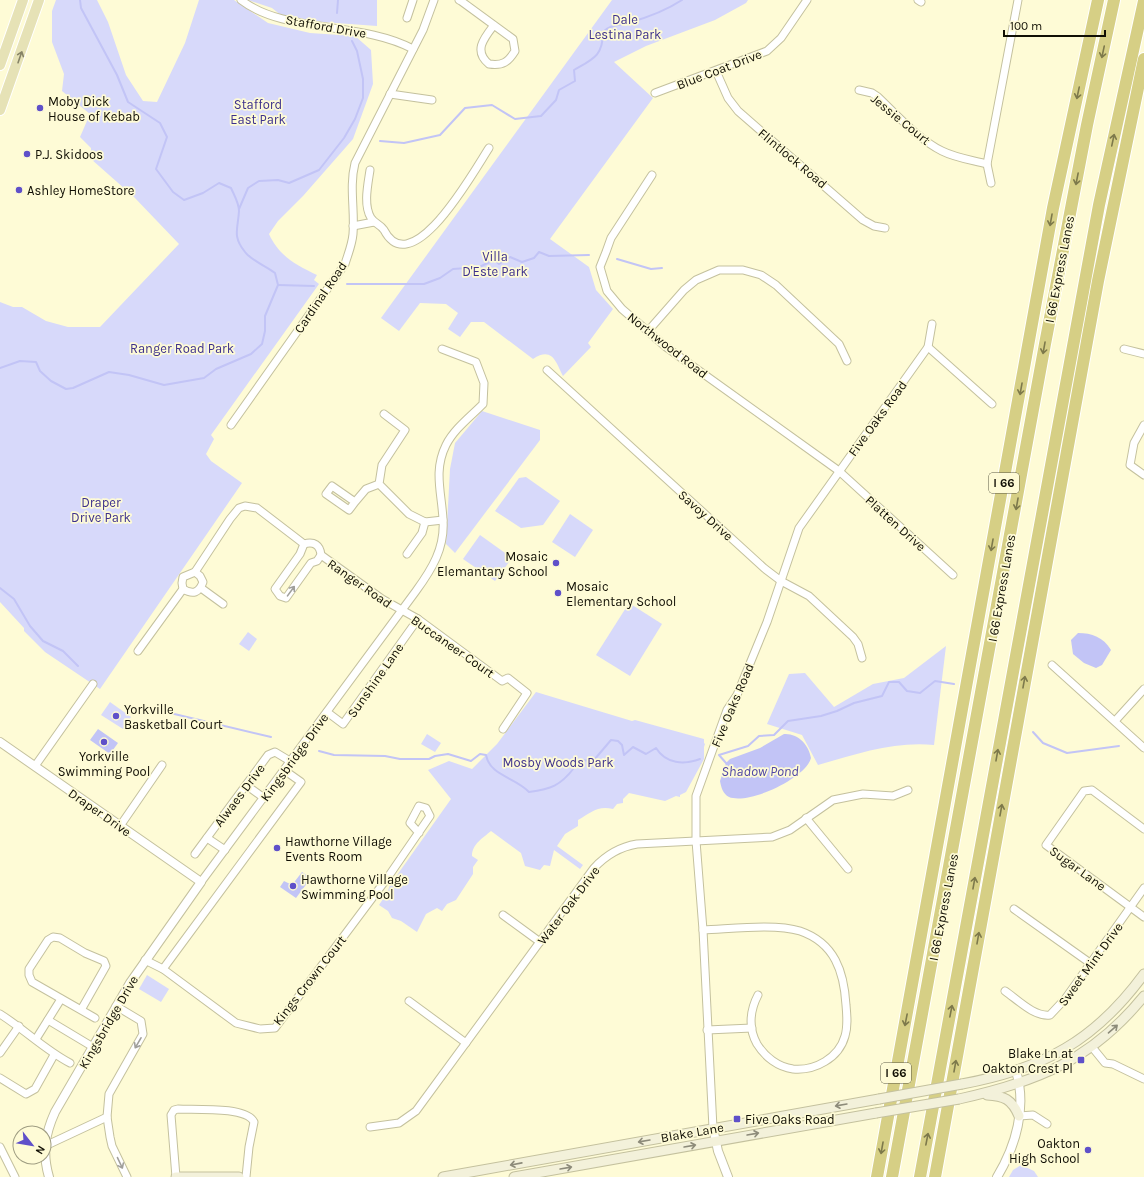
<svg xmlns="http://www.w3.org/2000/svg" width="1144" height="1177" font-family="Karla,sans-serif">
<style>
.green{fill:#d7d9fa}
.water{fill:#c2c4f6}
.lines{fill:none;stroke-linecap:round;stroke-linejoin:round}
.stream{stroke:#c2c4f6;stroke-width:2}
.minor-casing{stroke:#c4c19e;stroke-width:9}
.tertiary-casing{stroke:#c4c19e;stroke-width:10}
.secondary-casing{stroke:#c4c19e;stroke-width:11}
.primary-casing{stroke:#fff;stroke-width:12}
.motorway-casing{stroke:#fff;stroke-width:14}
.minor{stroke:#fff;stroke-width:7}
.tertiary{stroke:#fff;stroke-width:8}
.secondary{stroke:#f3f1da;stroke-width:9}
.primary{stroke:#e6e2b6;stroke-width:10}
.motorway{stroke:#d6cf85;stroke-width:12}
.secondary-bridge-casing{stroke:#c4c19e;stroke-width:11;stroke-linecap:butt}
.secondary-bridge{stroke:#f3f1da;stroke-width:9}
.oneway{stroke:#7d794b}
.oneway2{stroke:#868366}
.oneway3{stroke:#a09f9b}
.oneway4{stroke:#8d8b7a}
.poi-dot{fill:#5f50c9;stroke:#fefbd6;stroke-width:1.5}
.labels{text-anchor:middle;stroke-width:3.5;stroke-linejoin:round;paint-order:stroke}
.shield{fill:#fefbd6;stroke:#585643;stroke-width:1}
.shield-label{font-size:12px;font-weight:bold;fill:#110f04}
.park-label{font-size:13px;fill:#3d308c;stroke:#fefbd6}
.street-label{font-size:13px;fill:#110f04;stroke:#fefbd6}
.poi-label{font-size:13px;fill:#110f04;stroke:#fefbd6;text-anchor:start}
.water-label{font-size:14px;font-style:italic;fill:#5047a5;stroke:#fefbd6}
</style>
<rect width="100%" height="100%" fill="#fefbd6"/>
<g class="green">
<path d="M56,0H97L108,22L126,75L143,101L157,102L185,43L199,0H234L268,23L310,33L355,36L371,50L373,84L353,139L303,196L278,221L269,234C279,256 296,265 317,275L314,280L319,284L211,435L214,439L206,454L211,461L242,483L100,689L45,652L24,631V628L0,602V302L13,307H22L46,321L68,327H100L179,244L134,197L91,159V148L80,137L90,114L62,91L64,74L52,42V11Z"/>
<path d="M248,0H377V26L322,22L282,16L272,8Z"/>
<path d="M612,0H748L746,3L715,20L646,46L614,62L653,98L550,239L589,267L596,290L613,309L588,343L591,347L563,376C556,363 553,346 533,359L484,322H471L460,337L448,329L458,313L446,304L420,303L399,331L381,318Z"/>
<path d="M482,411L540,430V440L455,553L446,544L450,469L455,443Z"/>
<path d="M526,477L560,501L543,525L521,528L495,511L519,478Z"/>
<path d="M570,514L593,530L575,557L552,542Z"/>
<path d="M480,535L512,558L495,581L463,559Z"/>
<path d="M629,603L662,624L630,676L596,655Z"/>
<path d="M248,632L257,639L249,651L239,644Z"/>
<path d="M946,646L934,745C895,741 856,754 818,765L802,735L767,724L789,674L805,673L834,707L873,684L904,678Z"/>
<path d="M536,692L632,721L635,720L704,739V743L705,744L704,747V759L686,792L680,795V797L676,796L665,801L629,793L623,799V803L617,804L613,809C598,805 590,813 578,820V826L565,834L557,846L583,865L580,869L554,850L550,866L544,865L540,870L525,866L521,853L491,831C483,838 472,844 472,856L478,860L473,867V874L456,900L447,904L442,911L437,908L426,914L417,932L401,921L392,918L388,911L379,905L387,893L390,885L451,799L428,770L449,761L472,769L497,744Z"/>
<path d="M110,702L131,717L123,729L101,715Z"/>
<path d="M427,734L441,743L435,752L421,744Z"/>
<path d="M147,975L169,989L161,1002L139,989Z"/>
<path d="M1021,1165L1034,1171L1038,1177H1009L1013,1170Z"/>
</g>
<g class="water">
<path d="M1078,633C1092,633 1103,637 1111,650L1102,665L1096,668L1084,663L1073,654L1071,640Z"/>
<path d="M98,729L118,743L110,754L90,740Z"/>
<path d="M784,734C798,733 809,745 811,758C806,778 749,805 729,797C723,794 721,787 720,781L726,763L730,759L760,748Z"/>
<path d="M302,872L311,878L296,898L280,887L284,881L292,885Z"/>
</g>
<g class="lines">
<g class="stream">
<path d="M337,13L338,0"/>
<path d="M380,141L404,143L440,135L465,108L492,105L515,119L541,116L556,100L559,90L575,81L574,70C593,59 603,56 603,32C611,24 618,26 628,23C646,18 667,10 682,0"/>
<path d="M239,209L248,188L259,181L278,180L289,183L319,170L344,138L355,119L363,98V79L357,51L352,41"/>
<path d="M617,259L651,269L662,268"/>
<path d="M347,284H424L440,278L453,269L467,268L473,270L494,260L499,264L510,257L522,262L534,258L539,252L549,256L589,255"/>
<path d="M278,285L314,286"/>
<path d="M0,368L20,361L36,362L40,371L51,381L66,389L73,388L109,372L129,375L164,385L204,378L216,369L251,354L262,344L265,331V316L278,285L275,273C266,266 252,261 245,252C232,236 238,229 239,211C239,203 234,195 231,188L219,183L203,193L184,200L173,192L156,169L167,137L160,123L128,102L117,75L81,8L80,0"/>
<path d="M0,588L14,599L30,626L43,641L63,651L78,666"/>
<path d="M166,712L271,737"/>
<path d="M1033,732L1043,743L1067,753L1119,746"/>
<path d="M319,751L334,755L385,756L400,759H429L435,756L448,754L471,761L480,754L486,755C490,776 515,777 529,792C551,789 560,786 574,768L573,761L594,760L611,740L618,741L622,745L624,755L633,747L646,754L656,748C666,764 684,765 700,759"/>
<path d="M726,763L719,755L748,746L759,736L774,735L788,721L821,716L837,711L854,703L882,696L889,682H899L907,691L920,693L935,681L954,684"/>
</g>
<defs>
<g id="minor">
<path d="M241,0C285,34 361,21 413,49"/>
<path d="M459,0L461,1L513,39L515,51C508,62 503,66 489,64C473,51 484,38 494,25"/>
<path d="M918,0L921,2"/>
<path d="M407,18L413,0"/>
<path d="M716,71L728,98L738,111L863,220L874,226L885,228"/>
<path d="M859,90L872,93L878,97C898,116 918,139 942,151C956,158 972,160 987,164"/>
<path d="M655,93L767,51L781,38L807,0"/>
<path d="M390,94L432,100"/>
<path d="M370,170C368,184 363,205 371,218C375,224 380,224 384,230C412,284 475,169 489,148"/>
<path d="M652,175L611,238L606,252L600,267L607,291L622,309L666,347L839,471L953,575"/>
<path d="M991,183L987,164L1018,0"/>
<path d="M353,226L374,222"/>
<path d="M648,331L684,290L696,280L719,270H743L761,275L776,285L839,344L847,361"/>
<path d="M928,347L992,404"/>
<path d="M1124,349L1144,354"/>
<path d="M547,370L764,568L781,581L809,596L853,637L858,644L862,658"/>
<path d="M384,414L405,430L382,465L379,484L409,514L425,522L443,520"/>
<path d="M231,425L345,264C348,254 352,245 353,234C355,210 349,187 355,163L423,30L434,0"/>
<path d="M1144,425L1134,443L1130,465L1144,475"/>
<path d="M355,502L349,510L326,494L332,486L355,502L366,489L379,484"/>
<path d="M304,544C314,541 320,545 321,555L382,599L418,619L502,681L508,678L527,693L503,729"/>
<path d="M304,544L300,554L275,589L280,596L286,598L311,563L317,561L321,555"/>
<path d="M407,554L422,533L425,522"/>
<path d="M201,588L223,604"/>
<path d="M183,589C193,595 199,593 203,582L200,576L195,572"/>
<path d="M138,651L183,589L182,583L183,577L195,572L230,519L239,508L245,506L257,508L304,544"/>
<path d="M1052,665L1144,748"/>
<path d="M327,712L343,724L418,619"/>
<path d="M1115,721L1144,689"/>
<path d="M35,766L93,684"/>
<path d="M246,785L264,798"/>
<path d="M806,818L848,869"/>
<path d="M120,826L162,765"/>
<path d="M1144,829L1092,790L1084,791L1046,845L1144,917"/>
<path d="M207,838L225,850"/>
<path d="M195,854L268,755L275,752L290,761"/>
<path d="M201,882L416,591C432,569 445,548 443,520C442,494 433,471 446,445C454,429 470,417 483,404L484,383L476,362L442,349"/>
<path d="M1014,909L1090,963"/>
<path d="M503,915L540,942"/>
<path d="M703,930C730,929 775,923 800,931C835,943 844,972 846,1005C847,1016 848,1026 845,1036C839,1058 815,1071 793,1069C778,1067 765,1057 757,1044C748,1028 750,1010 758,995"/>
<path d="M145,960L163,969L236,1023L260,1029L275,1028L388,877L430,816L426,808L419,806L410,823L419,833"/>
<path d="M163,969L301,782L284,770"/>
<path d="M1005,991C1018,1000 1034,1017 1050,1015L1065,999L1144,888"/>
<path d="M409,1001L466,1043"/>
<path d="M116,1006L141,1021L143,1034L109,1094L107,1117L110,1137L112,1146L127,1177"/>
<path d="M81,1010L106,966L104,961L85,953L60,938L53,937L48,940L29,969V975L32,982L95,1018"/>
<path d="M0,1014C24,1029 45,1050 70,1063"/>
<path d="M48,1020L93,1047"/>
<path d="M707,1030L752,1028"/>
<path d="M36,1039L61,999"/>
<path d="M1092,1047L1105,1063L1113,1064L1144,1079"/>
<path d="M0,1053L19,1026"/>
<path d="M0,1078L26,1094L35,1089L54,1055"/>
<path d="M1019,1116L1033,1115L1047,1124"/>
<path d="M370,1127L399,1123L416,1111L594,868C606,855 619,847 637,844L772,837L790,830L833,800L863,794L893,796L908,790"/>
<path d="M713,1128L703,930L696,841V796L727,710L737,695L767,622L799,528L928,347L932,324"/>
<path d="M45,1146L107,1117"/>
<path d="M0,1147L15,1177"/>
<path d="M176,1177L171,1115L174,1110L178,1109C194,1110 246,1106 254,1122L249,1147L246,1177"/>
</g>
<g id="tertiary">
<path d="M0,742L201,882L130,983L55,1112C45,1134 42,1153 49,1177"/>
<path d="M713,1128L718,1151L728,1177"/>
<path d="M997,1177C1016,1146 1027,1107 1016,1071"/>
</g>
<g id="secondary">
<path d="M962,1084C1043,1069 1095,1041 1144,974"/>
<path d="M987,1095C1004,1096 1012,1099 1019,1116"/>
<path d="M959,1099C1037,1082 1092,1060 1144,996"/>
<path d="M176,1177H239"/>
<path d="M443,1177L879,1099"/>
<path d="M514,1177L876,1113"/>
</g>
<g id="primary">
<path d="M0,65L23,0"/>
<path d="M0,110L39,0"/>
</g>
<g id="motorway">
<path d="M877,1177L1053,208L1098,0"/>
<path d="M892,1177L1045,344L1087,125L1114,0"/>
<path d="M920,1177L1099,205L1144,1"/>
<path d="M935,1177L1098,281L1144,59"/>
</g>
</defs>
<use href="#minor" class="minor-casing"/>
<use href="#tertiary" class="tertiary-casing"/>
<use href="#secondary" class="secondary-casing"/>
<use href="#primary" class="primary-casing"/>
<use href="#motorway" class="motorway-casing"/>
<use href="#minor" class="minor"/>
<use href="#tertiary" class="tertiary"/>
<use href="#secondary" class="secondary"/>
<use href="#primary" class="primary"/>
<use href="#motorway" class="motorway"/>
<defs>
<g id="secondary-bridge">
<path d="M879,1099L962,1084"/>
<path d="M876,1113L959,1099"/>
</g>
</defs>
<use href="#secondary-bridge" class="secondary-bridge-casing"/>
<use href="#secondary-bridge" class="secondary-bridge"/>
</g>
<defs><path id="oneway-shaft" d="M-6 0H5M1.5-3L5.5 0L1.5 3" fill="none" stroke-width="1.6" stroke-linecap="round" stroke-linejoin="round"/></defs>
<g class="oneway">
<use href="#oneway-shaft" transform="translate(1103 52) rotate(102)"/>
<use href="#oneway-shaft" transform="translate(1078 93) rotate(102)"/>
<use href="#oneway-shaft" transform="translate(1113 140) rotate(-78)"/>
<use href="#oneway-shaft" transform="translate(1077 179) rotate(101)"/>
<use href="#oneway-shaft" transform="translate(1051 220) rotate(100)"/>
<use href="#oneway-shaft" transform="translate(1044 348) rotate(100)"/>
<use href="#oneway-shaft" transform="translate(1021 389) rotate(100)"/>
<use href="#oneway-shaft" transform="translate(1017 504) rotate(100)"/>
<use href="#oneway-shaft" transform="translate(992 545) rotate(100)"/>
<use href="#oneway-shaft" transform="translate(1024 682) rotate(-80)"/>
<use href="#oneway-shaft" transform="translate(997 755) rotate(-80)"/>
<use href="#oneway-shaft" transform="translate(1001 810) rotate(-80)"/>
<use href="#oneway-shaft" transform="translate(974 883) rotate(-80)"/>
<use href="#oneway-shaft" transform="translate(978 938) rotate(-80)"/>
<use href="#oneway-shaft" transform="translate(951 1011) rotate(-79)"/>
<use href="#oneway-shaft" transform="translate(906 1020) rotate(101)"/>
<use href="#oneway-shaft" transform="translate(955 1066) rotate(-80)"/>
<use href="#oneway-shaft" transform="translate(927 1139) rotate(-79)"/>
<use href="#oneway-shaft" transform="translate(882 1148) rotate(100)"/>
</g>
<use class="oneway2" href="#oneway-shaft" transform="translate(20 57) rotate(-71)"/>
<g class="oneway3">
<use href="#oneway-shaft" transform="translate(291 591) rotate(-54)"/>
<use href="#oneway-shaft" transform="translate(138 1043) rotate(120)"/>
<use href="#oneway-shaft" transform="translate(120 1163) rotate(65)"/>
</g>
<g class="oneway4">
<use href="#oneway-shaft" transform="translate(1113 1029) rotate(-41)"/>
<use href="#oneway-shaft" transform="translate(841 1105) rotate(170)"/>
<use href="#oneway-shaft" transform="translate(753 1134) rotate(-10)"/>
<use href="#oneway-shaft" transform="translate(644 1141) rotate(170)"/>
<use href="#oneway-shaft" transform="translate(690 1146) rotate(-10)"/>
<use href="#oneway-shaft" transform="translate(516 1164) rotate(169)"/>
<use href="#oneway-shaft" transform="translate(566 1168) rotate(-10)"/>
</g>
<g class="poi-dot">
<circle cx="40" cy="108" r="4"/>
<circle cx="27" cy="154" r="4"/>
<circle cx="19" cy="190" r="4"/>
<circle cx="556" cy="563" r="4"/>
<circle cx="558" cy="593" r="4"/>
<circle cx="116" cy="716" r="4"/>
<circle cx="104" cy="742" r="4"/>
<circle cx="277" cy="848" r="4"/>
<circle cx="293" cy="886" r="4"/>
<rect x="1077" y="1056" width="8" height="8" rx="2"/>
<rect x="733" y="1115" width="8" height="8" rx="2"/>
<circle cx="1088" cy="1150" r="4"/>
</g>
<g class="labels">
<g class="shield">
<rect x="989" y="473" width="30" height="20" rx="3"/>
<rect x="881" y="1063" width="30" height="20" rx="3"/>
</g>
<g class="shield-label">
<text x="1004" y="487">I 66</text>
<text x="896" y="1077">I 66</text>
</g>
<g class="park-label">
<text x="625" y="24">Dale<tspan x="625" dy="15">Lestina Park</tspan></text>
<text x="258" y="109">Stafford<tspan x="258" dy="15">East Park</tspan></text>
<text x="495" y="261">Villa<tspan x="495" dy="15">D'Este Park</tspan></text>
<text x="182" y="353">Ranger Road Park</text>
<text x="101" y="507">Draper<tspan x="101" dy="15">Drive Park</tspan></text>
<text x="558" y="767">Mosby Woods Park</text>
</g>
<g class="street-label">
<text transform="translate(326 26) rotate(10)" y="5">Stafford Drive</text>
<text transform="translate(719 69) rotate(-21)" y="5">Blue Coat Drive</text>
<text transform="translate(901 119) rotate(39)" y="5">Jessie Court</text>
<text transform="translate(793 158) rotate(40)" y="5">Flintlock Road</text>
<text transform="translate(1059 269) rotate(-79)" y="5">I 66 Express Lanes</text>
<text transform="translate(320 297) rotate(-56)" y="5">Cardinal Road</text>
<text transform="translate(668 345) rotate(38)" y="5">Northwood Road</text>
<text transform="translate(877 418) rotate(-54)" y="5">Five Oaks Road</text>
<text transform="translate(706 515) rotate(42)" y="5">Savoy Drive</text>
<text transform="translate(896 523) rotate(42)" y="5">Platten Drive</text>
<text transform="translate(360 583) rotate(35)" y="5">Ranger Road</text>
<text transform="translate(1001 588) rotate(-80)" y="5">I 66 Express Lanes</text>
<text transform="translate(453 646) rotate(35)" y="5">Buccaneer Court</text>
<text transform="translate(375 680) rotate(-55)" y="5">Sunshine Lane</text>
<text transform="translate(732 705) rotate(-67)" y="5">Five Oaks Road</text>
<text transform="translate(294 757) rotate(-54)" y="5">Kingsbridge Drive</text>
<text transform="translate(239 795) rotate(-53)" y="5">Alwaes Drive</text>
<text transform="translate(100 812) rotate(35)" y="5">Draper Drive</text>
<text transform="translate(1078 868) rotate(36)" y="5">Sugar Lane</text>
<text transform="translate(568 905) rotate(-53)" y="5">Water Oak Drive</text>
<text transform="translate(943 907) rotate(-79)" y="5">I 66 Express Lanes</text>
<text transform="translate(1090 964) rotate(-54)" y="5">Sweet Mint Drive</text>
<text transform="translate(309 980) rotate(-52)" y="5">Kings Crown Court</text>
<text transform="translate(108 1022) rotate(-60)" y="5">Kingsbridge Drive</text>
<text transform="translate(692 1132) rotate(-10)" y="5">Blake Lane</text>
</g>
<g class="poi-label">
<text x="48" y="106">Moby Dick<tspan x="48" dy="15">House of Kebab</tspan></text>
<text x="35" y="159">P.J. Skidoos</text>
<text x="27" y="195">Ashley HomeStore</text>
<text x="548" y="561" text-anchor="end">Mosaic<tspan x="548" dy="15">Elemantary School</tspan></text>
<text x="566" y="591">Mosaic<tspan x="566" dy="15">Elementary School</tspan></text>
<text x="124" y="714">Yorkville<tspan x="124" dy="15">Basketball Court</tspan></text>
<text x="104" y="761" text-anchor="middle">Yorkville<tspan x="104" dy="15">Swimming Pool</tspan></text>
<text x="285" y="846">Hawthorne Village<tspan x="285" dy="15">Events Room</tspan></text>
<text x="301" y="884">Hawthorne Village<tspan x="301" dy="15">Swimming Pool</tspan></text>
<text x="1073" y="1058" text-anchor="end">Blake Ln at<tspan x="1073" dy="15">Oakton Crest Pl</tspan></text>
<text x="745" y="1124">Five Oaks Road</text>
<text x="1080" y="1148" text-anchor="end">Oakton<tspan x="1080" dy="15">High School</tspan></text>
</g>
<g class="water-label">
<text x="760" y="776">Shadow Pond</text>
</g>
</g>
<g transform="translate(32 1145) rotate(121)"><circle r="19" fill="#fefbd6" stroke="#9f9d82"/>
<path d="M0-3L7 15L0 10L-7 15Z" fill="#5f50c9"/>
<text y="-6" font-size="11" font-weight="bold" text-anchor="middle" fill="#110f04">N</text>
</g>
<path d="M1004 30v6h101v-6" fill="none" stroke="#110f04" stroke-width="2"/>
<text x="1010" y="30" font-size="12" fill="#110f04" stroke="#fefbd6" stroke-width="3" paint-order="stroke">100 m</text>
</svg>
